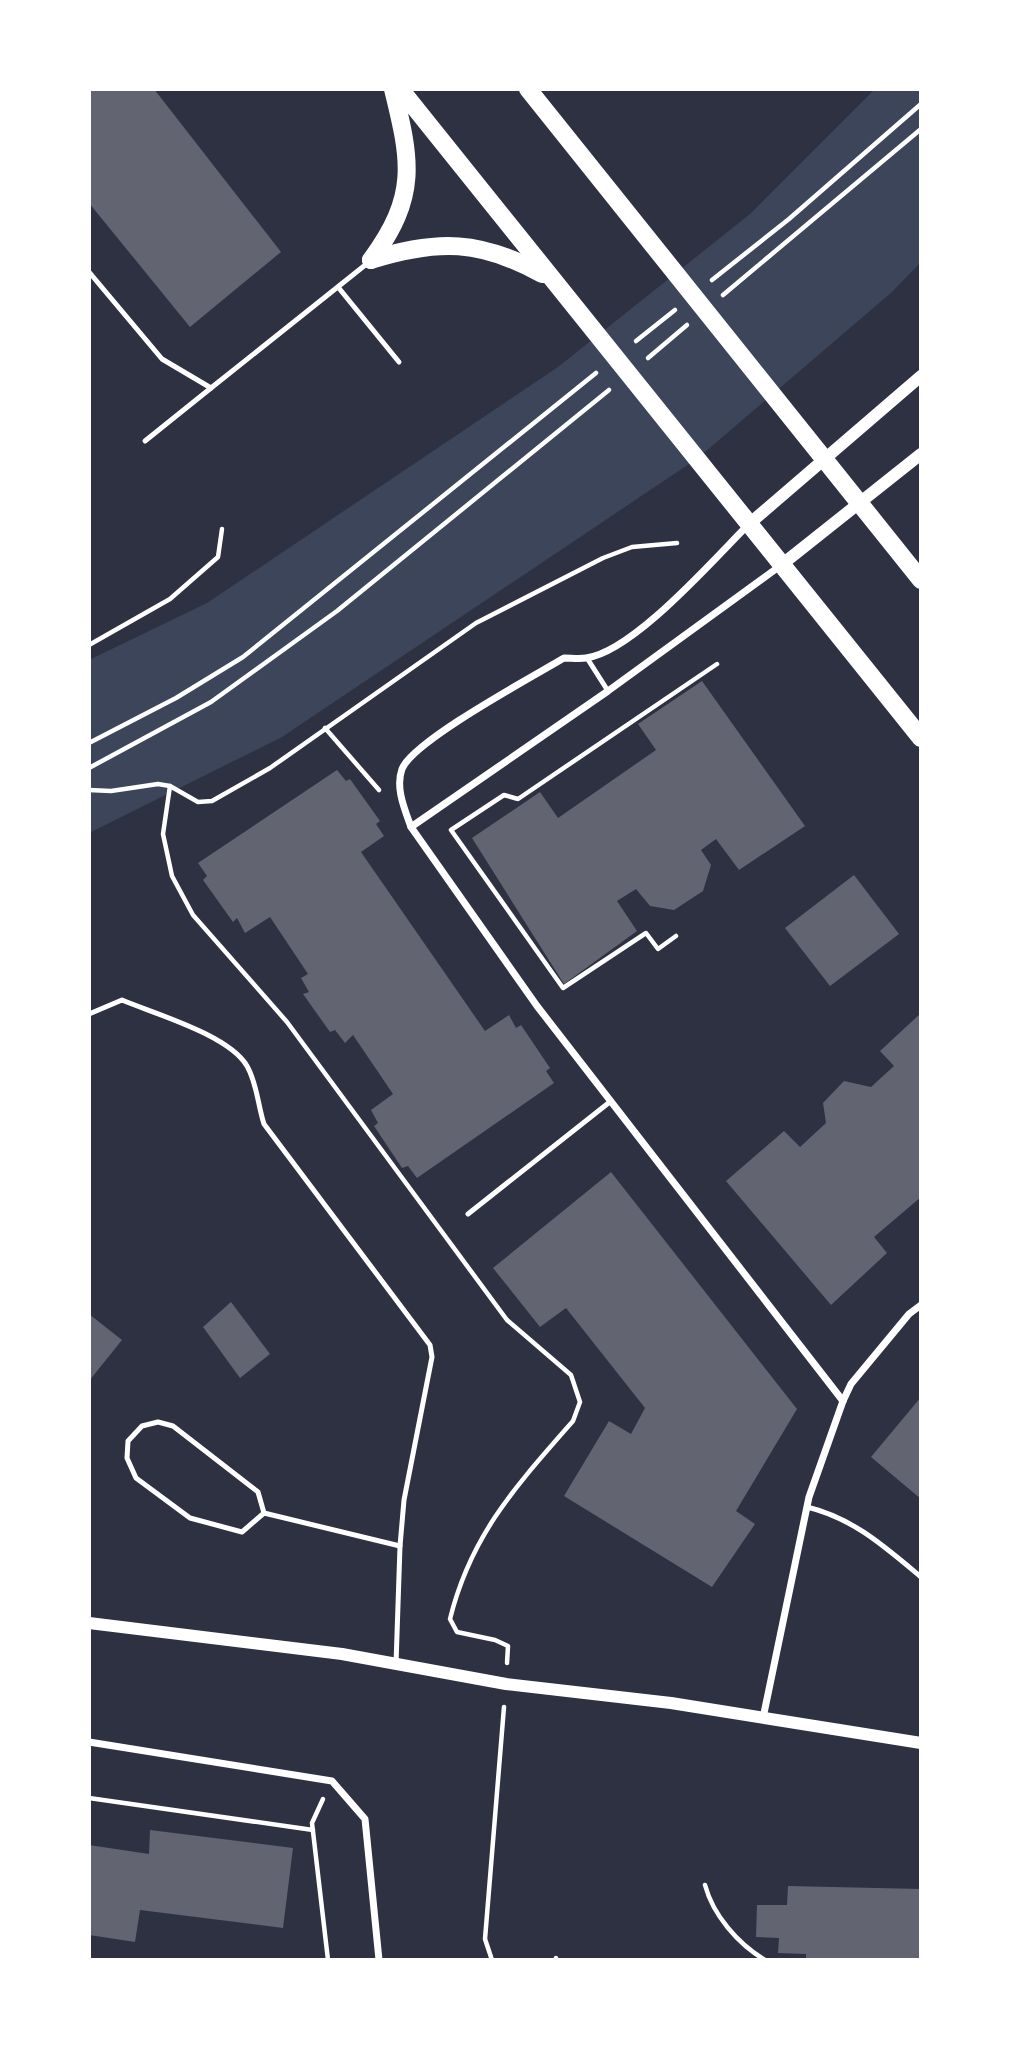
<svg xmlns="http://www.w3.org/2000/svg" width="1010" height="2049" font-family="'Noto Sans',sans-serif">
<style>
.green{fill:#3c4559}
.building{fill:#626471}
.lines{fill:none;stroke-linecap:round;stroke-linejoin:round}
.path{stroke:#fff;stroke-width:4.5}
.service{stroke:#fff;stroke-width:5}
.minor{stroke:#fff;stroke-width:7}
.tertiary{stroke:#fff;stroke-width:12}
.primary{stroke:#fff;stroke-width:18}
</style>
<rect width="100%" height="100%" fill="#2d3142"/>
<path class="green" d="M875,89H921V262L892,292L698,458L282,737L89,833V660L207,603L558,367L750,214Z"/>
<g class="building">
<path d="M89,89H154L281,252L190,327L89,203Z"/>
<path d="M702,681L805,826L739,870L716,839L701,850L711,865L703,891L674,910L650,906L636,889L617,901L637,931L564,984L472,838L540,792L558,818L656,750L638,724Z"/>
<path d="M337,770L346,781L350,779L380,821L376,824L384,836L361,852L485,1031L509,1015L516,1028L521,1025L550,1068L546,1071L554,1083L417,1178L408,1166L402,1168L374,1126L378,1123L371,1110L393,1094L353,1035L345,1043L335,1030L330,1032L303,994L309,992L301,978L308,974L270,917L245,933L237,918L233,922L203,880L207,876L198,863Z"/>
<path d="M854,875L899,934L830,986L785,928Z"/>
<path d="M921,1013V1197L874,1237L887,1253L831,1305L726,1181L784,1131L800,1147L826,1123L823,1103L844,1081L871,1087L894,1066L880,1051Z"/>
<path d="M611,1172L797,1409L736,1511L755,1524L712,1587L564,1496L609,1421L631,1434L645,1408L566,1308L540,1327L493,1268Z"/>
<path d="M231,1302L270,1354L240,1378L203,1327Z"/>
<path d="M89,1314L122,1340L89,1381Z"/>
<path d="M921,1397V1499L871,1457Z"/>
<path d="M150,1830L293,1848L283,1928L140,1910L135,1942L89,1935V1845L149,1854Z"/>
<path d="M788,1886L921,1889V1960H806V1954L778,1953L779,1938L756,1937L757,1905H787Z"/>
</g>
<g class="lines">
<g class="path">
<path d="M712,280L789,219L921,104"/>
<path d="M723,295L921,129"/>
<path d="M636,341L675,310"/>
<path d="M648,358L687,325"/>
<path d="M89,645L170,599L218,557L222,529"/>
<path d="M325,728L379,790"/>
<path d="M89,743L176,698L243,657L596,373"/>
<path d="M89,768L211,702L337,611L609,390"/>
<path d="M170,786L163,834L172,876L193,915L287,1022L507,1320L571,1375L580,1402L573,1421C517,1485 471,1534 450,1619L457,1632L495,1640L508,1646L507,1663"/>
<path d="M89,790L111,791L158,784L170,786L198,802L212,801L270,768L476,623L603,558L632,547L677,543"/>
<path d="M676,936L658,949L646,933L563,988L451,830L504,795L518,799L717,664"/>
<path d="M89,1798L313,1830"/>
<path d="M323,1799L312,1823L328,1960"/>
<path d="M705,1885C713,1915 738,1944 765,1960"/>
<path d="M492,1960L485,1939L504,1707"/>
<path d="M555,1960L556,1958"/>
</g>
<g class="service">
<path d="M89,272L162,359L211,388L369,262"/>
<path d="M338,287L399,362"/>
<path d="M145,441L211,388"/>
<path d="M587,658L608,691"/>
<path d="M89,1014L122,1000C155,1014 229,1035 247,1066C257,1083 258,1106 264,1124L430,1345L432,1357L404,1500L400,1546L396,1664"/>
<path d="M468,1214L611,1101"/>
<path d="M807,1507C853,1518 885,1547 921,1577"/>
<path d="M264,1513L242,1532L190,1518L136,1478L127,1458L128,1441L142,1426L158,1422L173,1426L258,1492L264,1513L400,1546"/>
</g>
<g class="minor">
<path d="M748,525C713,560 633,652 586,658C579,659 571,658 564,658C532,677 413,741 402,769C395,788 405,810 411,827L537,1006L843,1401"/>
<path d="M411,827L608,691L780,566"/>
<path d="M763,1718L809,1497L843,1401L851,1384L909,1314L921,1305"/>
<path d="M89,1742L332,1781L365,1819L379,1960"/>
</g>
<g class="tertiary">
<path d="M749,524L921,376"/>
<path d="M780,566L921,454"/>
<path d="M89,1623L342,1654L506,1684L671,1703L921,1743"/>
</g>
<g class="primary">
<path d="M400,89L921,738"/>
<path d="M528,89L921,580"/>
<path d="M371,260C438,239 481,240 542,274"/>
<path d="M371,260C418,196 411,162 393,89"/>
</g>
</g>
<rect width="1010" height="2049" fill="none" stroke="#ffffff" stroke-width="182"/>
</svg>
